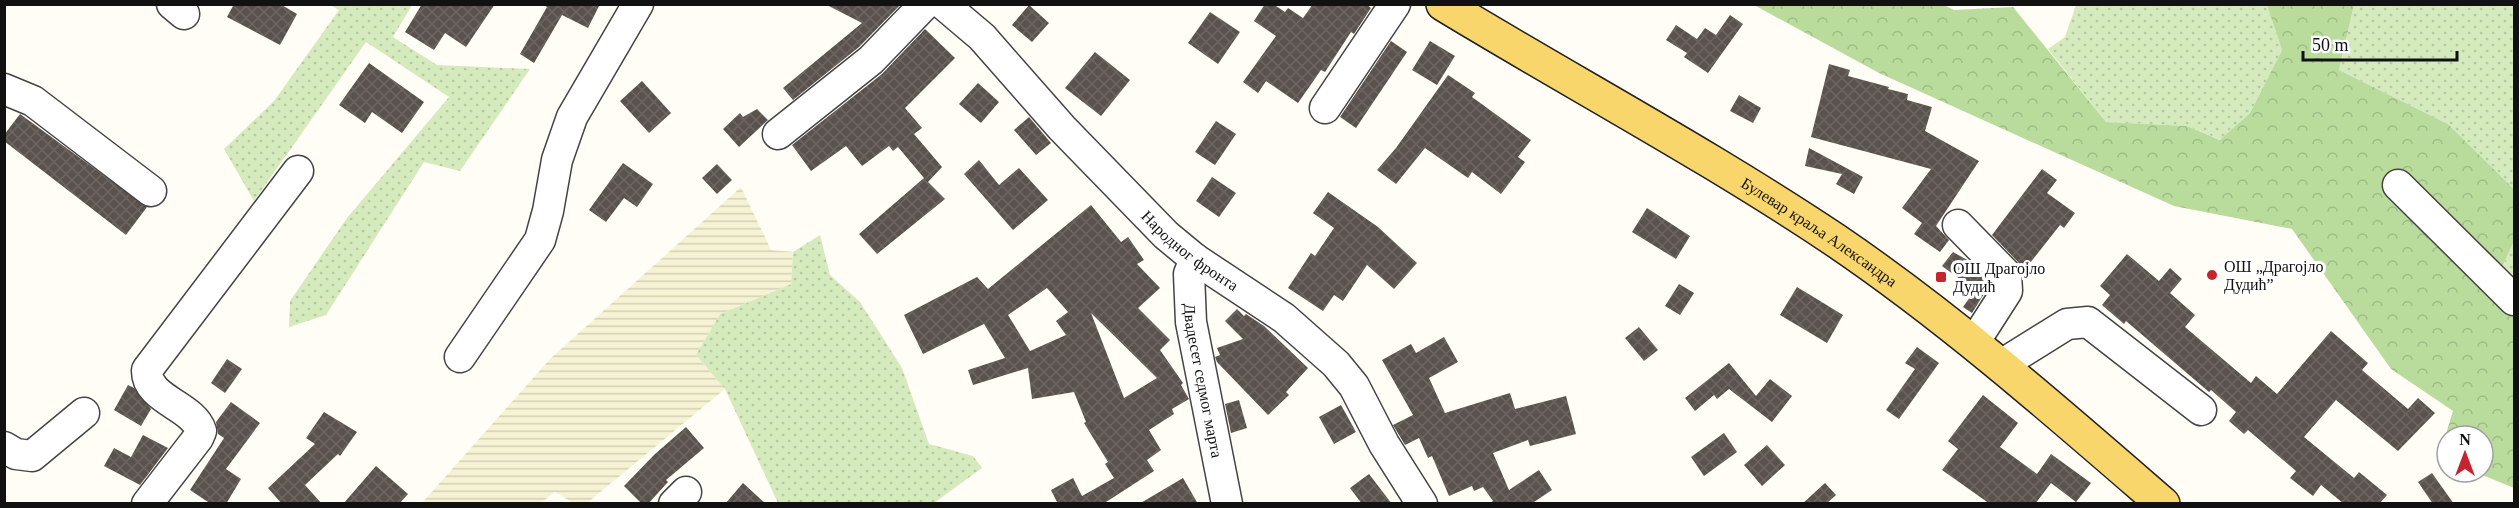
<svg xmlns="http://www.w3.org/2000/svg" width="2519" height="508" font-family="Georgia,serif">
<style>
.farmland{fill:url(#farmland-rules)}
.grass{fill:url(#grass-dots)}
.forest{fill:url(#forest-crowns)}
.building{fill:url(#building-cross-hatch);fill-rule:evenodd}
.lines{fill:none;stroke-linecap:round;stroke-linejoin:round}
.minor-casing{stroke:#444;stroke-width:33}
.major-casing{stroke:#222;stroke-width:36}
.minor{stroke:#fff;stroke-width:30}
.major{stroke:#f9d66b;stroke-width:33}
.poi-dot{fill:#c4262e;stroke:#fff;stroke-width:2}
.labels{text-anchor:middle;stroke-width:6;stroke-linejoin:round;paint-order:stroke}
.street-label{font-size:16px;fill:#111;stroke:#fff}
.poi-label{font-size:16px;fill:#111;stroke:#fff;text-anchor:start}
</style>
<defs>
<pattern id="farmland-rules" width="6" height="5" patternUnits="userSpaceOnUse" patternTransform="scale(1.5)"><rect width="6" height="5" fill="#f6f3d4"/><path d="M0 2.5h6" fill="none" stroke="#d2cfb5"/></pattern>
<pattern id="grass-dots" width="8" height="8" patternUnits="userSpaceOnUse" patternTransform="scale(1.5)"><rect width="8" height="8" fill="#d5ebbd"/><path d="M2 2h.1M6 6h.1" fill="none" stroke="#b6c8a1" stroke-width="1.8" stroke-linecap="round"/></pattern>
<pattern id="forest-crowns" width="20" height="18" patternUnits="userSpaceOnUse" patternTransform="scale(1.5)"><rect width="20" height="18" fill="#b9dc9c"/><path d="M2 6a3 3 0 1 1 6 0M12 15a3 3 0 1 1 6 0" fill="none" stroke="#9ebc85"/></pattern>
<pattern id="building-cross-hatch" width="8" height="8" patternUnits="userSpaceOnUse" patternTransform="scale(1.5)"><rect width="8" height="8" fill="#5a524d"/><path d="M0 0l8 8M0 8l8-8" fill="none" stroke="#6d6662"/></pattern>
</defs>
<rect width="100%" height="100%" fill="#fffdf5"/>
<path class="farmland" d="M741,187L771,250L793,252L791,284L720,314L696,355L725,389L587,503H573L555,492L541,503L421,504L551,358Z"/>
<g class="grass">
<path d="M2267,4L2282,50L2250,113L2221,140L2187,126L2106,122L2048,49L2065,37L2076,5Z"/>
<path d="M330,5H412L393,37L437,65L530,69L460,171L424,162L326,315L289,327L290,301L347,218L449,97L366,42L254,201L224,149L274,101L339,10Z"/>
<path d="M2354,5H2514V189L2448,124L2339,70Z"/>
<path d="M820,235L830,275L860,302L902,368L929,444L973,456L982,468L934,503H778L725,389L696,355L720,314L791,284L793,252Z"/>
<path d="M2514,241V292L2496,281Z"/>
</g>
<path class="forest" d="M1942,4L1954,10L2013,7L2106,122L2187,126L2220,140L2250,113L2282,50L2267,5H2354L2339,70L2448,124L2514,189V241L2496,281L2514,292V488L2475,472H2483V436H2447V460L2439,457L2453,411L2391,369L2292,229L2174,206L1879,73L1754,5Z"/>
<g class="building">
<path d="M234,4H280L297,14L280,45L227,17Z"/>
<path d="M422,4H495L466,47L445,33L434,50L405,32Z"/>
<path d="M542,4H600L588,28L562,15L534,63L520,54L547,7Z"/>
<path d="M825,4H901L859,47L793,100L783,88L862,23Z"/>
<path d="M1265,4H1273L1285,12L1288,8L1303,18L1313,4H1366L1371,8L1354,34L1351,32L1325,72L1321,70L1298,103L1266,81L1258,93L1243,82L1276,36L1254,21Z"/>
<path d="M1029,5L1049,23L1032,42L1012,25Z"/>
<path d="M1210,12L1240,32L1218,64L1188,43Z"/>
<path d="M1730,15L1743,24L1708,73L1684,57L1687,53L1666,40L1676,25L1697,39L1705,28L1716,35Z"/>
<path d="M925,29L955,58L905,108L922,128L914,134L942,167L928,182L945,199L877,254L859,234L924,178L898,147L893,151L889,146L862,166L846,146L811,171L792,145L882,74Z"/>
<path d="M1391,41L1407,52L1356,128L1340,117Z"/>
<path d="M1430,41L1455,56L1437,85L1412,70Z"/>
<path d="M1095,52L1130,80L1101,116L1065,88Z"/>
<path d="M369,63L424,102L402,133L372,112L365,123L339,105Z"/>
<path d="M1829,64L1850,70L1848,76L1889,87L1888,89L1908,94L1907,100L1932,107L1925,131L1979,161L1936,226L1949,240L1940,252L1914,234L1922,223L1902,208L1931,169L1811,137Z"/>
<path d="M1448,75L1475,93L1472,97L1531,140L1518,157L1525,162L1501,194L1472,172L1468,178L1425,148L1396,184L1377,170L1396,148Z"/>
<path d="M642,81L671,113L649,133L620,101Z"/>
<path d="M978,83L999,102L981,123L959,104Z"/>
<path d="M1739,95L1761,108L1753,123L1730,111Z"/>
<path d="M757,109L768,120L739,147L723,129L740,113L743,117Z"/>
<path d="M20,114L147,207L126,235L4,141V135Z"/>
<path d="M1029,117L1051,143L1036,155L1014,130Z"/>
<path d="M1216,121L1236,134L1215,165L1195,152Z"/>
<path d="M1809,148L1863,177L1854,194L1836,184L1842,174L1805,166Z"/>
<path d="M979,160L999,185L1019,168L1048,200L1013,230L964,174Z"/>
<path d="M623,163L653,184L637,207L624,198L606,222L589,210Z"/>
<path d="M717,164L732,180L717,194L702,178Z"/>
<path d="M2042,169L2057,180L2047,193L2075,213L2064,228L2060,225L2023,272L2018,262L1992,235Z"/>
<path d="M1212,177L1236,193L1219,217L1196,201Z"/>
<path d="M1328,192L1378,227L1417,263L1394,289L1367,265L1343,301L1334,295L1323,311L1288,288L1311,253L1315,256L1334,228L1313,213Z"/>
<path d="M1091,205L1121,242L1128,237L1144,260L1137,264L1160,288L1138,308L1170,340L1160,350L1183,383L1181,385L1189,399L1172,409L1174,414L1149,430L1161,450L1147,460L1154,471L1103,504H1058L1051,490L1073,478L1082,496L1114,478L1105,464L1108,462L1084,423L1086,422L1074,392L1032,399L1028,368L973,385L968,370L1005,358L984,324L923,354L904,315L977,277L988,289ZM1047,288L1068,312L1056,321L1066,335L1030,351L1008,315ZM1091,313L1157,378L1124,398Z"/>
<path d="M1647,208L1690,236L1676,259L1632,232Z"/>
<path d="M1953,252L1971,262L1989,281V286L1972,313L1963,307L1975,290L1942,266Z"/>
<path d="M2127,254L2159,281L2170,268L2182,279L2170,293L2195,315L2185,327L2251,383L2256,376L2277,394L2331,331L2368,363L2362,370L2408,409L2418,398L2435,413L2398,451L2336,400L2304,437L2354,478L2359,472L2387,495L2379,504H2344L2321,485L2313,496L2290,478L2296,471L2248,430L2244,434L2229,421L2236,412L2211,390L2209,392L2126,321L2124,324L2102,305L2110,295L2100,286Z"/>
<path d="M1679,284L1694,293L1680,315L1665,306Z"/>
<path d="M1797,287L1843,315L1827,343L1780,315Z"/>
<path d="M1237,309L1244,316L1246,314L1264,326L1308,368L1286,392L1289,395L1268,415L1217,362L1215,357L1220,355L1217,348L1243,339L1225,321Z"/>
<path d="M1639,327L1658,350L1644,361L1625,338Z"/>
<path d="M1444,337L1458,362L1429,378L1445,413L1510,393L1515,409L1566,396L1576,434L1530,446L1528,440L1493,453L1509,490L1539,470L1552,490L1531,504H1489L1493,501L1483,487L1474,491L1472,486L1449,496L1432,456L1428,458L1419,438L1405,445L1393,425L1413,415L1382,360L1411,344L1416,353Z"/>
<path d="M1917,347L1939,363L1899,419L1886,410L1915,369L1905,363Z"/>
<path d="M227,359L242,369L225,393L211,383Z"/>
<path d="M1729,363L1756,396L1770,379L1792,396L1772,422L1729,389L1717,399L1714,395L1695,411L1685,398Z"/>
<path d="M128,385L134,388L151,409L141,426L114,410Z"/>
<path d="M1983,395L2018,423L2000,447L2037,474L2051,454L2091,483L2076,502L2051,483L2035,504H1990L1942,470L1958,449L1948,441Z"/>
<path d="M1239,400L1247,428L1231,433L1225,404Z"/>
<path d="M231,402L260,423L226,469L241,479L226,504H211L190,490L224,438L218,434L216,422Z"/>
<path d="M1341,405L1356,432L1334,444L1319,417Z"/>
<path d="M324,412L357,432L340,456L338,454L305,485L322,504H282L268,488L315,444L306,438Z"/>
<path d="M686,427L704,448L666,480L668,482L648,504H642L624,486L655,454Z"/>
<path d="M1724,433L1737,452L1704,476L1691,457Z"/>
<path d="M143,435L168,448L140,485L104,466L114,448L131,457Z"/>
<path d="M1767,445L1785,465L1762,486L1744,465Z"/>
<path d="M376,466L408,494L399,504H343Z"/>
<path d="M2432,473L2454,504H2433L2418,482Z"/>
<path d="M1369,474L1392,504H1362L1350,488Z"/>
<path d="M1183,478L1198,504H1139Z"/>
<path d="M743,483L766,504H725Z"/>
<path d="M1825,483L1836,495L1826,504H1802Z"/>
</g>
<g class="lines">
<defs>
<g id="minor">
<path d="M172,4L184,14"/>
<path id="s1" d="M943,4L982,37L1062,128L1166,235L1195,259L1284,318L1336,364L1354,386L1384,444L1422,504"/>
<path d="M4,89L33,101L151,191"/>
<path d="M1325,108L1395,4"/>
<path d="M778,134L871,60L925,4"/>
<path d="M2398,185L2514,300"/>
<path d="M1958,225L2006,274L2007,291L1973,344"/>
<path id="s2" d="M1195,259L1189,274L1191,322L1227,504"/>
<path d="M460,357L540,240L548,211L557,160L572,117L638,4"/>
<path d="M2001,365L2067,324L2088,322L2201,410"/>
<path d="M4,447L16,454L32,456L84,413"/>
<path d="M147,504L198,438L201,431C193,405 146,400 147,370L298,171"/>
<path d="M674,504L686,492"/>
</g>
<g id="major">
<path id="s3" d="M1443,4C1573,83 1708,155 1835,240C1950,318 2058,413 2163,504"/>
</g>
</defs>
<use href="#minor" class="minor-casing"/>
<use href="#major" class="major-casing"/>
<use href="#minor" class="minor"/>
<use href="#major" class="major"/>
</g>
<g class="poi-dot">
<circle cx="2212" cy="275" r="6"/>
<rect x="1935" y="271" width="12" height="12" rx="3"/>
</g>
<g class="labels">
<g class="street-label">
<text dy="6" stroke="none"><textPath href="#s3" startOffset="440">Булевар краља Александра</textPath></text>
<text dy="6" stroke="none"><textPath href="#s1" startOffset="350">Народног фронта</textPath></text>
<text dy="6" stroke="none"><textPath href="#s2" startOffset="124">Двадесет седмог марта</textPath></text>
</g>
<g class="poi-label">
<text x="2224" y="272">ОШ „Драгојло<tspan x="2224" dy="18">Дудић”</tspan></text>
<text x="1953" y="274">ОШ Драгојло<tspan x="1953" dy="18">Дудић</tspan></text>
</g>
</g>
<rect width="2519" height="508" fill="none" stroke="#111111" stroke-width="12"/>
<g transform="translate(2465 454)"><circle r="28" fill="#ffffff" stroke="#a0a0a0" stroke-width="1.5"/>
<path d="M0-4.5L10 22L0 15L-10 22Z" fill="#c4262e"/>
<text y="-9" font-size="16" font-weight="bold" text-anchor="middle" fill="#111111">N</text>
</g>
<path d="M2303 51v9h154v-9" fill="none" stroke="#111111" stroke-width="3"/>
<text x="2312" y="51" font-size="18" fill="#111111" stroke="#ffffff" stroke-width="4.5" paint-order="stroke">50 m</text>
</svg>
